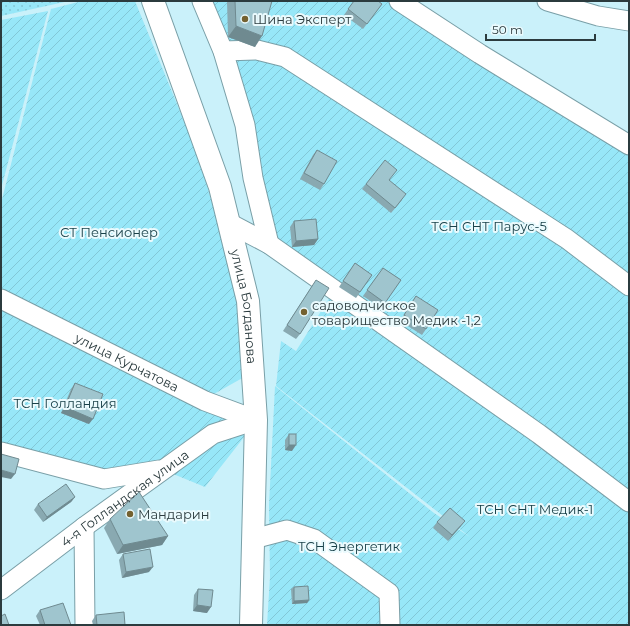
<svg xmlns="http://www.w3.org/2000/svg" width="630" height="626" font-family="Montserrat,sans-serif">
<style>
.grass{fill:url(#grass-dots)}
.garden{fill:url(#garden-furrows)}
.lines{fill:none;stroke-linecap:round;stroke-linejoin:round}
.minor-casing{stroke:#799fa7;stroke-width:21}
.major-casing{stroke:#799fa7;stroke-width:24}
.minor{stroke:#fff;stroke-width:19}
.major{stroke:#fff;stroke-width:22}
.wall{fill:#89a9b1}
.shaded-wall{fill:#6f8a90}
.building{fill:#9fc5ce;stroke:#6f8a90}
.poi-dot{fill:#746130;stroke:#eafafd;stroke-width:1.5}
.labels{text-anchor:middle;stroke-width:4;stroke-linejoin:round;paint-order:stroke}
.poi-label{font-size:13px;fill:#2b3b3e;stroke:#eafafd;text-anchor:start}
.park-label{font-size:13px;fill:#194149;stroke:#eafafd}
.street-label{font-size:13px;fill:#2b3b3e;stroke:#eafafd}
</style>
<defs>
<pattern id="grass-dots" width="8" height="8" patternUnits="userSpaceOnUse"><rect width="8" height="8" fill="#97e7f8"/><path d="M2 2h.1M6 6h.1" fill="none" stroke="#82c7d6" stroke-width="1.8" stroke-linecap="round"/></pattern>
<pattern id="garden-furrows" width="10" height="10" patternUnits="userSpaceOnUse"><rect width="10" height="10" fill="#97e7f8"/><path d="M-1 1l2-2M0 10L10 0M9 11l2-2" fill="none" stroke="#82c7d6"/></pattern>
</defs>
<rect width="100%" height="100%" fill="#caf1fa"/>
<path class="grass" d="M1,1H69L1,16Z"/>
<g class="garden">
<path d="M82,1H135L199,158L243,310L246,376L205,399L1,300V203L51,9Z"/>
<path d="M208,1H393L629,146V500L271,240Z"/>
<path d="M48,11L1,189V20Z"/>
<path d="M333,292L629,505V625H267L270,577L269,505L275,386L434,513L470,537L276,386L281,341L296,351Z"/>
<path d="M1,302L205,401L248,432L205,487L161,469L105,478L1,450Z"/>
</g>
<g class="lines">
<defs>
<g id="minor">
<path d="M202,1L223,51L245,125L253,178L269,244"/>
<path d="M399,1L480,54L629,145"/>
<path d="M547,1L598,16L629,21"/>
<path d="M223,51L257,50L285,57L567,239L629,286"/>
<path d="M229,223L269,244L539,434L629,502"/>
<path id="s1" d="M1,299L205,401L256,420"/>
<path d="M1,452L104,479L159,470"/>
<path d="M84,527L85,625"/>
<path d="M253,539L287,530L314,539L389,593L390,625"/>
<path id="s2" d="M1,590L84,527L213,434L256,420"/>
</g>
<g id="major">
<path id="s3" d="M153,1L220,187L248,301L256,420L251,625"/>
</g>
</defs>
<use href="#minor" class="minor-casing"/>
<use href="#major" class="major-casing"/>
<use href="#minor" class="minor"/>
<use href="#major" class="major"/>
</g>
<g class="wall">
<path d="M227,1H272L255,47L228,37Z"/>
<path d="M354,1L382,4L363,29L344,15Z"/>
<path d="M317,150L324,184L320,190L300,179L313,155Z"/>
<path d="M389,181L402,200L391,213L362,189L366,184Z"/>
<path d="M294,221L318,239L314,245L292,247L290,227Z"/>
<path d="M355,263L372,275L356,298L339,287Z"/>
<path d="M383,268L401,280L381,308L363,296Z"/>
<path d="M312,286L300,334L296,339L283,331Z"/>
<path d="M416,296L426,329L422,335L400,321Z"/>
<path d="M75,383L89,424L61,413L71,389Z"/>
<path d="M289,434L292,451L285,450V440Z"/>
<path d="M75,497L71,502L43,522L34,510L38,504Z"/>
<path d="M110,519L168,536L162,545L117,554L104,528Z"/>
<path d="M437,522L461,526L448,541L433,528Z"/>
<path d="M123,554L149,572L122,578L119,560Z"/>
<path d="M294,587L309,600L307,603L292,604L291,589Z"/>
<path d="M198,589L207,613L193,611L194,595Z"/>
<path d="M40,610L71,625H40L36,616Z"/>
<path d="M96,615L125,625H93L92,621Z"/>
</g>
<g class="shaded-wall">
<path d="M236,26L262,36L255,47L228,37Z"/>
<path d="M318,239L314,245L292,247L296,241Z"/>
<path d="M65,407L93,419L89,424L61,413Z"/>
<path d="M289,445H296L292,451L285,450Z"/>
<path d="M1,470L15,474L11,479L1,477Z"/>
<path d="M75,497L71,502L43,522L47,517Z"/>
<path d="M465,521L461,526L448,541L452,535Z"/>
<path d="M168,536L162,545L117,554L123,545Z"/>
<path d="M153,567L149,572L122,578L126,572Z"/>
<path d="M309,600L307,603L292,604L294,601Z"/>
<path d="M197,605L211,607L207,613L193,611Z"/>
</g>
<g class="building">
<path d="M235,1H272L262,36L236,26Z"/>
<path d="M354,1H378L382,4L367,24L348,9Z"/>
<path d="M317,150L337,161L324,184L304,173Z"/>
<path d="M385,160L397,170L389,180L406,194L395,208L366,184Z"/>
<path d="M316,219L318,239L296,241L294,221Z"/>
<path d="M355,263L372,275L360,292L343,281Z"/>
<path d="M383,268L401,280L385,303L367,290Z"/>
<path d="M316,280L329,288L300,334L287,325Z"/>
<path d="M416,296L438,310L426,329L404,315Z"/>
<path d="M75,383L103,394L93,419L65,407Z"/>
<rect x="289" y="434" width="7" height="11"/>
<path d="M1,454L19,459L15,474L1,470Z"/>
<path d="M66,484L75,497L47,517L38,504Z"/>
<path d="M139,492L168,536L123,545L110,519Z"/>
<path d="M450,508L465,521L452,535L437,522Z"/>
<path d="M150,549L153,567L126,572L123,554Z"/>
<path d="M308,586L309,600L294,601V587Z"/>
<path d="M198,589L213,590L211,607L197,605Z"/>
<path d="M63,603L71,625H45L40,610Z"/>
<path d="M124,612L125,625H97L96,615Z"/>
<path d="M5,614L9,625H1V616Z"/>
</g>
<g class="poi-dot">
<circle cx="245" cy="19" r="4"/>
<circle cx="304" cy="312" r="4"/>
<circle cx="130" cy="514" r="4"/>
</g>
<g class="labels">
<g class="poi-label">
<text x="253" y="24">Шина Эксперт</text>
<text x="312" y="310">садоводчиское<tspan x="312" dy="15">товарищество Медик -1,2</tspan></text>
<text x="138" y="519">Мандарин</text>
</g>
<g class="park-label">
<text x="489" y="231">ТСН СНТ Парус-5</text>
<text x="109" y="237">СТ Пенсионер</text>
<text x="65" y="408">ТСН Голландия</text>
<text x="535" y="514">ТСН СНТ Медик-1</text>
<text x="349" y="551">ТСН Энергетик</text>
</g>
<g class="street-label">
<text dy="5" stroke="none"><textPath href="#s3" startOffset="320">улица Богданова</textPath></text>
<text dy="5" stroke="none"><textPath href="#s1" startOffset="141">улица Курчатова</textPath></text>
<text dy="5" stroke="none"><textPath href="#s2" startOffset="154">4-я Голландская улица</textPath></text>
</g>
</g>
<rect width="630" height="626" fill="none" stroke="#2b3b3e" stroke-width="4"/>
<path d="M486 34v6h109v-6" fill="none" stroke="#2b3b3e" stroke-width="2"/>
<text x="492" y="34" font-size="12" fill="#2b3b3e" stroke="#eafafd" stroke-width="3" paint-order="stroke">50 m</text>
</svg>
